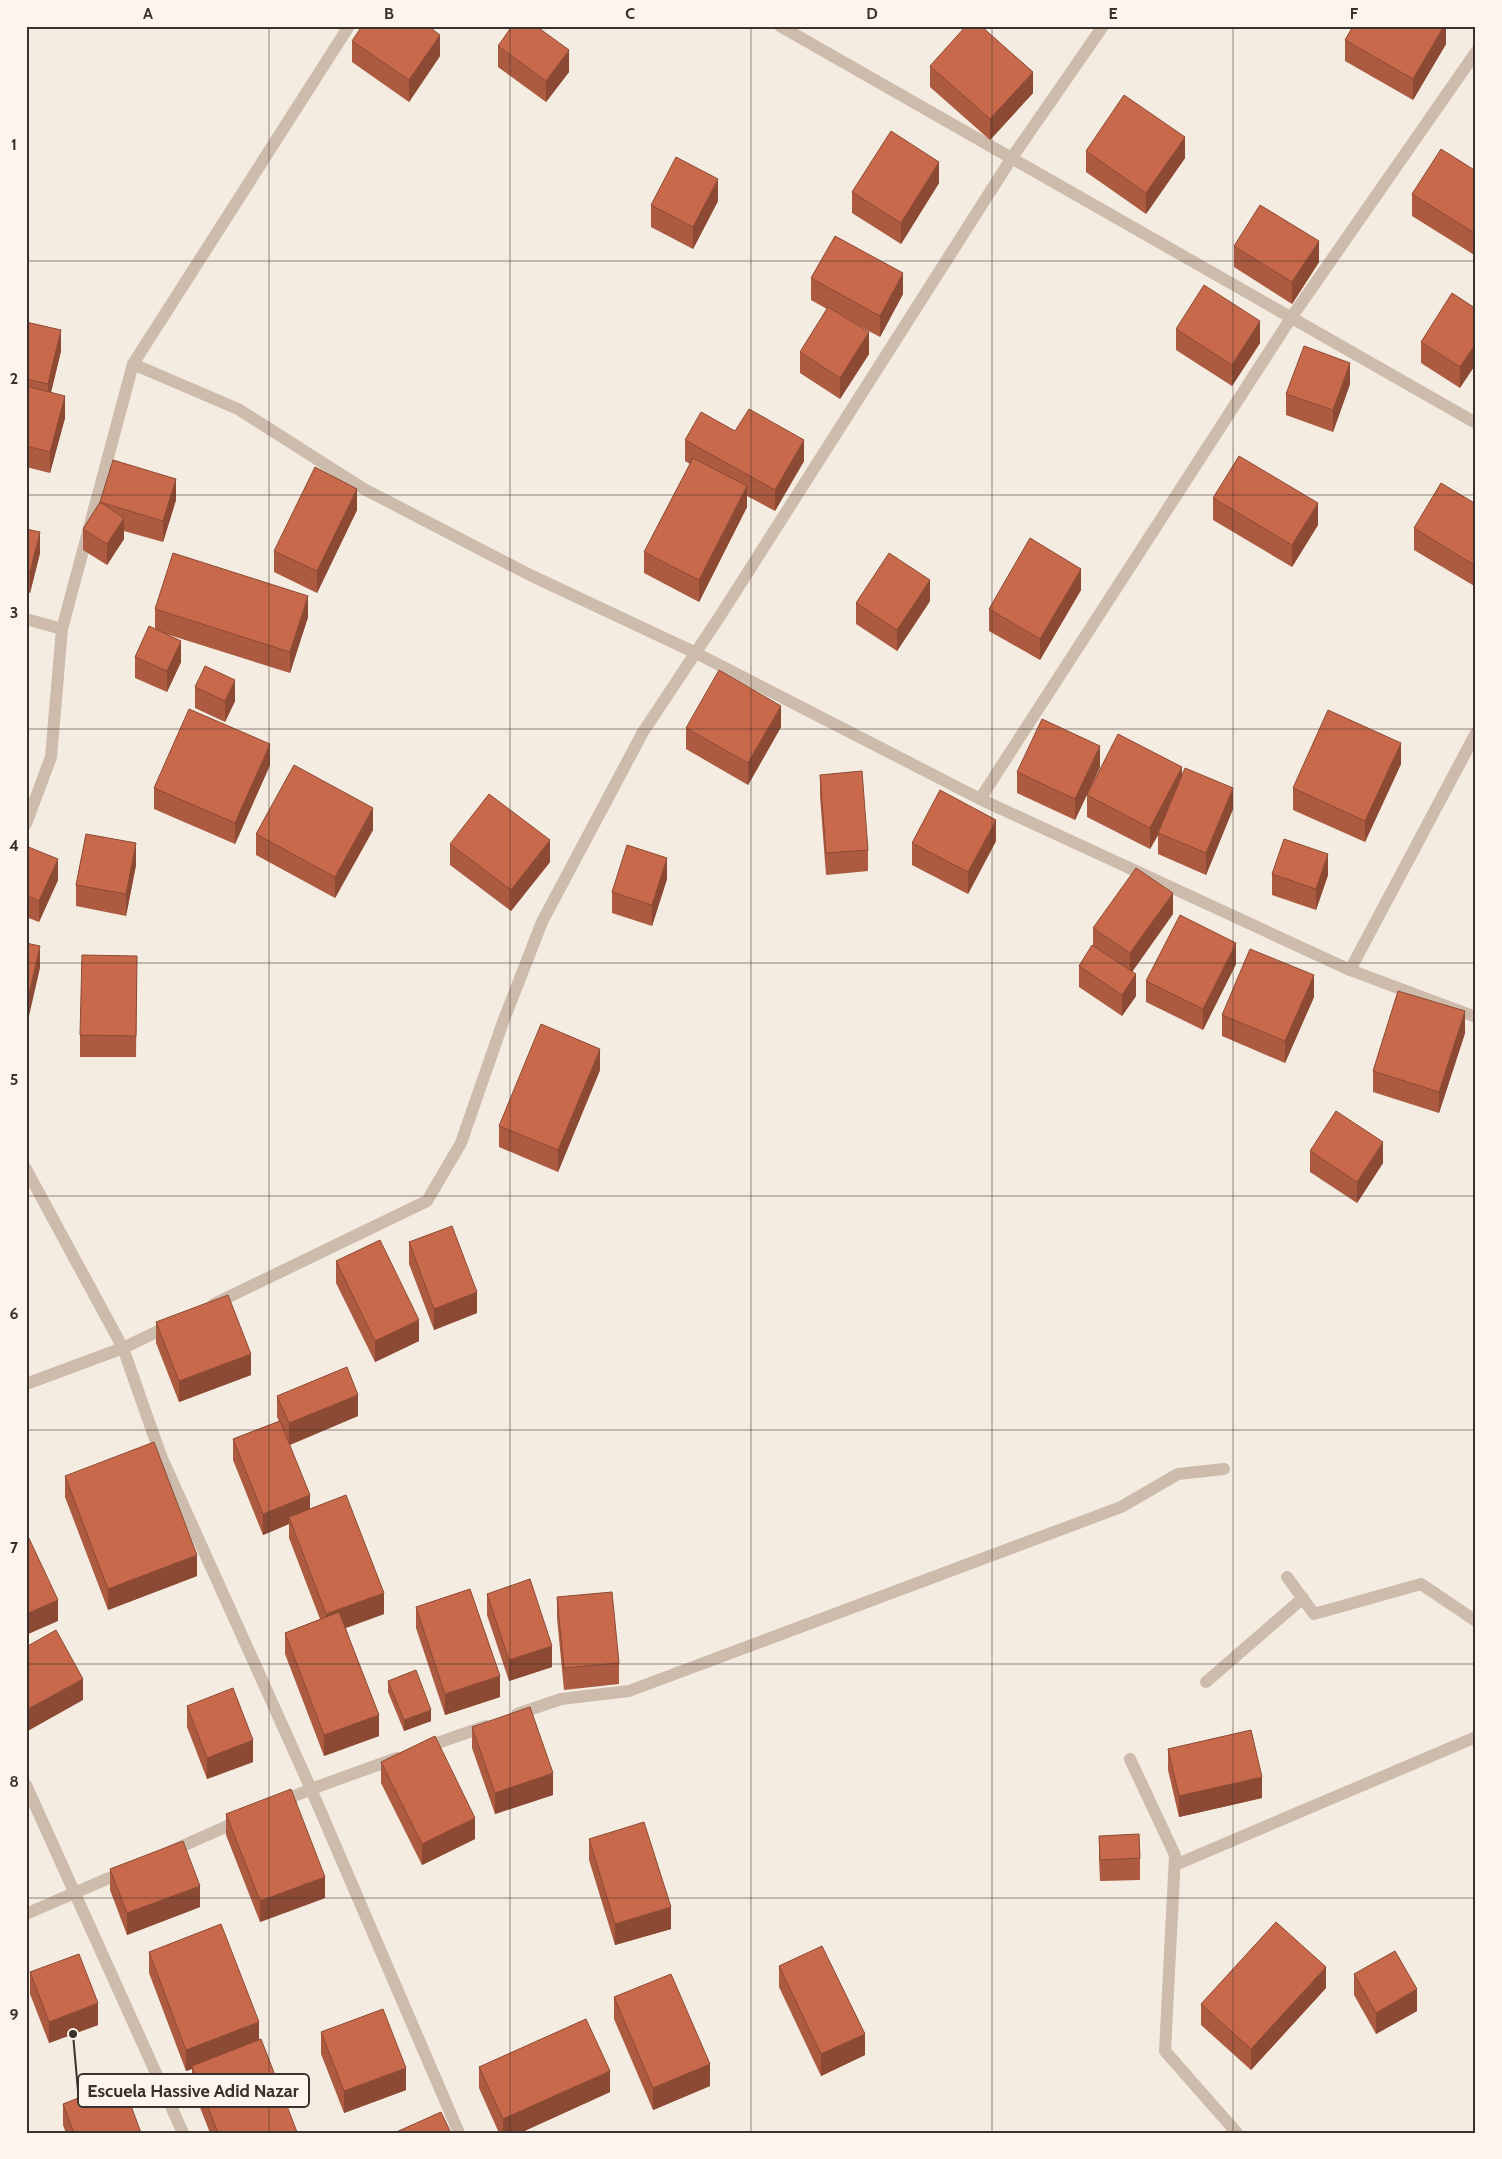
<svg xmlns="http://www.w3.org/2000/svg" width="1502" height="2159" font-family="Cabin,sans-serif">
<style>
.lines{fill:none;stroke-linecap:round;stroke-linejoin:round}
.street{stroke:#cdbbac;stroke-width:12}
.wall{fill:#ac5a40}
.shaded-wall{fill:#8c4a34}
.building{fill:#c8694b;stroke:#8c4a34}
.grid{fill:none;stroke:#3b302b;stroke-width:1;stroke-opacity:0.55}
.leader{fill:none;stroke:#3b302b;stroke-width:2}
.callout-dot{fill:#3b302b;stroke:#fbf5ee;stroke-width:2}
.callout{fill:#fbf5ee;stroke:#3b302b;stroke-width:2}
.callout-label{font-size:18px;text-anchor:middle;font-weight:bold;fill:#3b302b}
.neatline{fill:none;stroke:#3b302b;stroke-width:2}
.grid-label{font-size:16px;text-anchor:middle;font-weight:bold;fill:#3b302b}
</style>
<rect width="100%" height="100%" fill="#f4ebe1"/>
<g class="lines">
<g class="street">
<path d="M780,26L1476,423"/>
<path d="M133,364L238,409L364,489L530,575L696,653L980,799L1350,970L1476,1017"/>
<path d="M26,619L62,629"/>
<path d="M980,799L1291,318L1476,52"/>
<path d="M26,824L51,757L62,629L133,364L349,26"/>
<path d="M1350,970L1476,733"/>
<path d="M26,1169L123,1348L161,1456L311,1789L459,2133"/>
<path d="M214,1304L427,1201L461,1143L503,1022L542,922L643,732L720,616L1011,159L1103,26"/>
<path d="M26,1384L123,1348L171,1325"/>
<path d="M1287,1577L1314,1614L1421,1584L1476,1621"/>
<path d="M1206,1682L1303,1598"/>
<path d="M517,1714L561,1699L629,1691L1121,1507L1178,1474L1224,1469"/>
<path d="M423,1748L486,1726"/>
<path d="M1130,1759L1175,1855L1165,2051L1237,2133"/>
<path d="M26,1785L183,2133"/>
<path d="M278,1803L311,1789L397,1758"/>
<path d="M171,1851L241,1820"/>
<path d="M1175,1865L1476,1737"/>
<path d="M26,1914L125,1871"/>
</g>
</g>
<g class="wall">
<path d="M1446,26V44L1413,100L1345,61V40Z"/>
<path d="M352,41L440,56L409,102L352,62Z"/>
<path d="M498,46L569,72L546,102L498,67Z"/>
<path d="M930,66L1033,93L990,140L930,87Z"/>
<path d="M1086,151L1185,158L1146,214L1086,172Z"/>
<path d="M1476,171V256L1412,216V194Z"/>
<path d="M939,183L901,244L852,213V192Z"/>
<path d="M718,201L693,249L651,227V205Z"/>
<path d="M1234,246L1319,262L1292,304L1234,267Z"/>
<path d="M811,278L903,294L880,337L854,323L869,354L840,399L800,373V352L827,309L811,300Z"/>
<path d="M1475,308L1460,388L1421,363V342Z"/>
<path d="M26,322L61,351L51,392L65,418L50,473L26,467Z"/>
<path d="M1176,329L1260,343L1232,386L1176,350Z"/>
<path d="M1350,384L1333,432L1286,415V394Z"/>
<path d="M735,431L804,461L775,511L747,496V507L699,602L644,573V552L690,464L685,461V440Z"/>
<path d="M1213,498L1318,525L1292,567L1213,520Z"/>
<path d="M176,500L163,542L124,531V539L107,565L83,550V529L100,502Z"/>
<path d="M1476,504V587L1414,550V528Z"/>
<path d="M357,510L317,593L274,572V551Z"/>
<path d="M26,529L40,553L30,593L26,592Z"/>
<path d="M1081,590L1040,660L989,631V609Z"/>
<path d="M930,601L897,651L856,624V603Z"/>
<path d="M155,609L308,617L290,673L163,633L181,662L167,692L135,678V657L155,629Z"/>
<path d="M195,687L235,701L225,722L195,708Z"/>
<path d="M781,727L748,785L686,749V728Z"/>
<path d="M1401,764L1365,842L1293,810V788Z"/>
<path d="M270,765L235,844L154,809V788Z"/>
<path d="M1100,767L1075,820L1017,793V772Z"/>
<path d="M820,775L868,850V871L826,875L820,796Z"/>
<path d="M1182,776L1233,809L1206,875L1158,854V835L1150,849L1087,817V795Z"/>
<path d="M373,830L335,898L256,855V834Z"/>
<path d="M996,841L968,894L912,865V843Z"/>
<path d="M450,844L550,862L511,911L450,865Z"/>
<path d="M26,846L58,880L39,922L26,917Z"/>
<path d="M136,865L126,916L76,906V885Z"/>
<path d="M1272,874L1328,875L1316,910L1272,895Z"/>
<path d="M667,879L652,926L612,913V892Z"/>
<path d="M1173,914L1132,971L1136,996L1122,1016L1079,987V966L1093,946V928Z"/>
<path d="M1236,964L1203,1030L1146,1002V981Z"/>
<path d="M137,977L136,1057H80V1035Z"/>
<path d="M1314,997L1285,1063L1222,1036V1015Z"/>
<path d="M1465,1033L1439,1113L1373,1092V1071Z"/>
<path d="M600,1070L558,1172L499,1147V1126Z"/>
<path d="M1310,1151L1383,1163L1357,1203L1310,1172Z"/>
<path d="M409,1242L477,1313L434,1330L409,1264Z"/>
<path d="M336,1261L419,1341L375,1362L336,1283Z"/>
<path d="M156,1322L251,1375L179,1402L156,1343Z"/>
<path d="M277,1396L358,1416L290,1445L310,1509L384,1614L346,1628L379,1736L324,1756L285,1654V1633L320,1619L289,1538V1524L263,1535L233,1460V1439L279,1421L277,1417Z"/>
<path d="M65,1476L197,1576L108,1610L65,1497Z"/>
<path d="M487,1594L552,1667L509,1681L487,1615Z"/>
<path d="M557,1597L619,1663V1684L564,1690L557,1618Z"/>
<path d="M416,1607L500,1697L445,1715L416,1628Z"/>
<path d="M388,1681L431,1721L404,1731L388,1692Z"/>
<path d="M187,1706L253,1762L207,1779L187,1727Z"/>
<path d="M472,1727L553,1795L495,1814L472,1748Z"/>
<path d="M1168,1749L1262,1798L1179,1817L1168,1770Z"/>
<path d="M381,1762L475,1839L422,1865L381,1783Z"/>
<path d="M226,1814L325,1898L260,1922L226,1835Z"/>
<path d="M1099,1836L1140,1858V1880L1100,1881L1099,1858Z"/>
<path d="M589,1839L671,1929L615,1945L589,1860Z"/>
<path d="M110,1869L200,1907L127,1935L110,1890Z"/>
<path d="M149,1952L259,2040L297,2133H210L192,2087V2069L186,2071L149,1973Z"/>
<path d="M779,1966L865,2055L821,2076L779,1987Z"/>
<path d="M30,1972L98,2025L49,2043L30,1994Z"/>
<path d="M1354,1974L1417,2011L1376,2034L1354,1995Z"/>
<path d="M1326,1988L1251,2070L1201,2025V2004Z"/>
<path d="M614,1997L710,2086L653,2110L614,2019Z"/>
<path d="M321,2032L406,2090L344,2113L321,2054Z"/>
<path d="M479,2067L610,2092L520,2133H499L479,2088Z"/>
<path d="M63,2104L141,2133H66L63,2125Z"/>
</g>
<g class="shaded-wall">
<path d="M1444,26H1446V44L1413,100V79Z"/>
<path d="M440,35V56L409,102V80Z"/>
<path d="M569,50V72L546,102V81Z"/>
<path d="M1033,72V93L990,140V119Z"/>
<path d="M1185,137V158L1146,214V193Z"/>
<path d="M939,162V183L901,244V223Z"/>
<path d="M718,179V201L693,249V227Z"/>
<path d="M1319,241V262L1292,304V282Z"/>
<path d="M903,273V294L880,337V316Z"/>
<path d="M1260,321V343L1232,386V365Z"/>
<path d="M61,330V351L48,405V384Z"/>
<path d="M869,332V354L840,399V378Z"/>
<path d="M1476,343V364L1460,388V367Z"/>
<path d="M1350,363V384L1333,432V410Z"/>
<path d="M65,396V418L50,473V452Z"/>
<path d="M804,440V461L775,511V490Z"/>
<path d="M176,479V500L163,542V521Z"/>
<path d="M747,486V507L699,602V580Z"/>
<path d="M357,489V510L317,593V571Z"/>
<path d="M1318,503V525L1292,567V545Z"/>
<path d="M124,518V539L107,565V544Z"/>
<path d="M40,532V553L30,593V572Z"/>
<path d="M1081,569V590L1040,660V639Z"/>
<path d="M930,580V601L897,651V630Z"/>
<path d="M308,596V617L290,673V652Z"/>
<path d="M181,641V662L167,692V671Z"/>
<path d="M235,680V701L225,722V701Z"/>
<path d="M781,706V727L748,785V763Z"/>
<path d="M1401,743V764L1365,842V821Z"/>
<path d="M270,744V765L235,844V823Z"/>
<path d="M1100,746V767L1075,820V799Z"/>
<path d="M1182,767V788L1158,833V835L1150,849V828Z"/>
<path d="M1233,788V809L1206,875V853Z"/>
<path d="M373,808V830L335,898V877Z"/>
<path d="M996,820V841L968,894V872Z"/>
<path d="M550,840V862L511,911V890Z"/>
<path d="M136,843V865L126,916V894Z"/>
<path d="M1328,854V875L1316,910V889Z"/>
<path d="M667,858V879L652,926V905Z"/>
<path d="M58,859V880L39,922V901Z"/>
<path d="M1173,893V914L1130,975V953Z"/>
<path d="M1236,943V964L1203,1030V1009Z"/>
<path d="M40,946V968L26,1029V1007Z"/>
<path d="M1136,974V996L1122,1016V995Z"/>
<path d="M1314,975V997L1285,1063V1041Z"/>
<path d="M1465,1011V1033L1439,1113V1092Z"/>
<path d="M600,1049V1070L558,1172V1150Z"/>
<path d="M1383,1142V1163L1357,1203V1182Z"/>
<path d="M477,1292V1313L434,1330V1309Z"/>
<path d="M419,1320V1341L375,1362V1341Z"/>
<path d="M251,1354V1375L179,1402V1381Z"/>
<path d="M358,1395V1416L289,1445V1423Z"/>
<path d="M310,1495V1516L289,1517V1524L263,1535V1514Z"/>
<path d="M197,1555V1576L108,1610V1589Z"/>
<path d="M384,1593V1614L326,1635V1614Z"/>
<path d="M58,1600V1621L26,1635V1614Z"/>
<path d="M552,1646V1667L509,1681V1660Z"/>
<path d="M500,1676V1697L445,1715V1694Z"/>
<path d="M83,1679V1700L26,1732V1710Z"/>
<path d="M431,1710V1721L404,1731V1720Z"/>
<path d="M379,1715V1736L324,1756V1735Z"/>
<path d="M253,1740V1762L207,1779V1758Z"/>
<path d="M553,1773V1795L495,1814V1793Z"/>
<path d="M1262,1777V1798L1179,1817V1796Z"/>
<path d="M475,1818V1839L422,1865V1844Z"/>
<path d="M325,1877V1898L260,1922V1901Z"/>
<path d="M200,1886V1907L127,1935V1913Z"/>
<path d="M671,1907V1929L615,1945V1924Z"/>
<path d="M1326,1967V1988L1251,2070V2049Z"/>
<path d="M1417,1989V2011L1376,2034V2013Z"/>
<path d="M98,2003V2025L49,2043V2022Z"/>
<path d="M259,2022V2044L192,2066V2069L186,2071V2050Z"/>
<path d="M865,2034V2055L821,2076V2054Z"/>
<path d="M710,2064V2086L653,2110V2088Z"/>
<path d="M406,2068V2090L344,2113V2091Z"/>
<path d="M610,2071V2092L520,2133H503V2119Z"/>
</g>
<g class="building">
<path d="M362,26H428L440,35L409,80L352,41Z"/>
<path d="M512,26H536L569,50L546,81L498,46Z"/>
<path d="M966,26H981L1033,72L990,119L930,66Z"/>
<path d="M1353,26H1444L1413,79L1345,40Z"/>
<path d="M1124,95L1185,137L1146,193L1086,151Z"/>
<path d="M891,131L939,162L901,223L852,192Z"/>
<path d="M1441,149L1476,171V234L1412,194Z"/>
<path d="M676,157L718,179L693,227L651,205Z"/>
<path d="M1260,205L1319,241L1292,282L1234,246Z"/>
<path d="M835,236L903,273L880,316L811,278Z"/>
<path d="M1204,285L1260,321L1232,365L1176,329Z"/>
<path d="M1452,293L1475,308L1476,307V343L1460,367L1421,342Z"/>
<path d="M828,307L869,332L840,378L800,352Z"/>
<path d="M26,322L61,330L48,384L26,379Z"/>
<path d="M1304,346L1350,363L1333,410L1286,394Z"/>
<path d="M26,386L65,396L50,452L26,446Z"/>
<path d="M749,409L804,440L775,490L685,440L701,412L735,431Z"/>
<path d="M1239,456L1318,503L1292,545L1213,498Z"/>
<path d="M693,458L747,486L699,580L644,552Z"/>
<path d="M113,460L176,479L163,521L100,502Z"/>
<path d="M315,467L357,489L317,571L274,551Z"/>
<path d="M1441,483L1476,504V566L1414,528Z"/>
<path d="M100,502L124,518L107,544L83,529Z"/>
<path d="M26,529L40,532L30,572L26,571Z"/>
<path d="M1030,538L1081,569L1040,639L989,609Z"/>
<path d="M173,553L308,596L290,652L155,609Z"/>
<path d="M889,553L930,580L897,630L856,603Z"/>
<path d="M149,626L181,641L167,671L135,657Z"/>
<path d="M205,666L235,680L225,701L195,687Z"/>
<path d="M719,670L781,706L748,763L686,728Z"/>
<path d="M189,709L270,744L235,823L154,788Z"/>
<path d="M1328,710L1401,743L1365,821L1293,788Z"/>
<path d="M1042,719L1100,746L1075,799L1017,772Z"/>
<path d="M1118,734L1182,767L1150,828L1087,795Z"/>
<path d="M294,765L373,808L335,877L256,834Z"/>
<path d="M1185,768L1233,788L1206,853L1158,833Z"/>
<path d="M862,771L868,850L826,853L820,775Z"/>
<path d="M940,790L996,820L968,872L912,843Z"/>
<path d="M489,794L550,840L511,890L450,844Z"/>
<path d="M86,834L136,843L126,894L76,885Z"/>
<path d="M1284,839L1328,854L1316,889L1272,874Z"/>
<path d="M627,845L667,858L652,905L612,892Z"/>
<path d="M26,846L58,859L39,901L26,895Z"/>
<path d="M1136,868L1173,893L1130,953L1093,928Z"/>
<path d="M1180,915L1236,943L1203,1009L1146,981Z"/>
<path d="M26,943L40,946L26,1007Z"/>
<path d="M1092,945L1136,974L1122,995L1079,966Z"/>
<path d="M1250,949L1314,975L1285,1041L1222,1015Z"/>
<path d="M82,955L137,956L136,1036L80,1035Z"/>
<path d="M1398,991L1465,1011L1439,1092L1373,1071Z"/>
<path d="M541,1024L600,1049L558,1150L499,1126Z"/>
<path d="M1336,1111L1383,1142L1357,1182L1310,1151Z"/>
<path d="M452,1226L477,1292L434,1309L409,1242Z"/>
<path d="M380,1240L419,1320L375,1341L336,1261Z"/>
<path d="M228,1295L251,1354L179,1381L156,1322Z"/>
<path d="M347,1367L358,1395L289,1423L277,1396Z"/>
<path d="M280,1421L310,1495L263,1514L233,1439Z"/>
<path d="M154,1442L197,1555L108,1589L65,1476Z"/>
<path d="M346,1495L384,1593L326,1614L289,1517Z"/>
<path d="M26,1532L58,1600L26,1614Z"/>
<path d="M530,1579L552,1646L509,1660L487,1594Z"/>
<path d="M470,1589L500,1676L445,1694L416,1607Z"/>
<path d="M612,1592L619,1663L564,1668L557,1597Z"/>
<path d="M339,1612L379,1715L324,1735L285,1633Z"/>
<path d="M56,1630L83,1679L26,1710V1647Z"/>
<path d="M416,1670L431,1710L404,1720L388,1681Z"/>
<path d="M233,1688L253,1740L207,1758L187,1706Z"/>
<path d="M530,1707L553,1773L495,1793L472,1727Z"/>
<path d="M1251,1730L1262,1777L1179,1796L1168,1749Z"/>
<path d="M435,1736L475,1818L422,1844L381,1762Z"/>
<path d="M291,1789L325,1877L260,1901L226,1814Z"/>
<path d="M644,1822L671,1907L615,1924L589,1839Z"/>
<path d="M1139,1834L1140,1858L1100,1860L1099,1836Z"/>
<path d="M183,1841L200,1886L127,1913L110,1869Z"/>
<path d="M1276,1922L1326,1967L1251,2049L1201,2004Z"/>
<path d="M221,1924L259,2022L186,2050L149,1952Z"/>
<path d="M822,1946L865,2034L821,2054L779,1966Z"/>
<path d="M1395,1951L1417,1989L1376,2013L1354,1974Z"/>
<path d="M79,1954L98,2003L49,2022L30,1972Z"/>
<path d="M671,1974L710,2064L653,2088L614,1997Z"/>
<path d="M383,2009L406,2068L344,2091L321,2032Z"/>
<path d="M586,2019L610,2071L503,2119L479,2067Z"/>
<path d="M261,2039L297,2132L218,2133L192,2066Z"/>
<path d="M122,2081L141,2133H74L63,2104Z"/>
<path d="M441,2112L451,2133H394Z"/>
</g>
<path class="grid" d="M269,26V2133M510,26V2133M751,26V2133M992,26V2133M1233,26V2133M26,261H1476M26,495H1476M26,729H1476M26,963H1476M26,1196H1476M26,1430H1476M26,1664H1476M26,1898H1476"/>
<path class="leader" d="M73 2034L78 2091"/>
<circle class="callout-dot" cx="73" cy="2034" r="5"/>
<rect class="callout" x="78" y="2074" width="231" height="33" rx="5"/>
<g class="callout-label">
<text x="193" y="2097">Escuela Hassive Adid Nazar</text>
</g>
<rect width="1502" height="2159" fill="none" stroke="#fbf5ee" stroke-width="55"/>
<rect x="28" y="28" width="1446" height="2104" class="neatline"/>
<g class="grid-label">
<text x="148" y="19">A</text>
<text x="389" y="19">B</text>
<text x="630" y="19">C</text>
<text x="872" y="19">D</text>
<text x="1113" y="19">E</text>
<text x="1354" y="19">F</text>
<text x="14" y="150">1</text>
<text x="14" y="384">2</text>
<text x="14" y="618">3</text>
<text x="14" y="851">4</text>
<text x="14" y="1085">5</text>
<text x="14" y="1319">6</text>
<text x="14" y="1553">7</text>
<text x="14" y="1787">8</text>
<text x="14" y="2020">9</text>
</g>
</svg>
